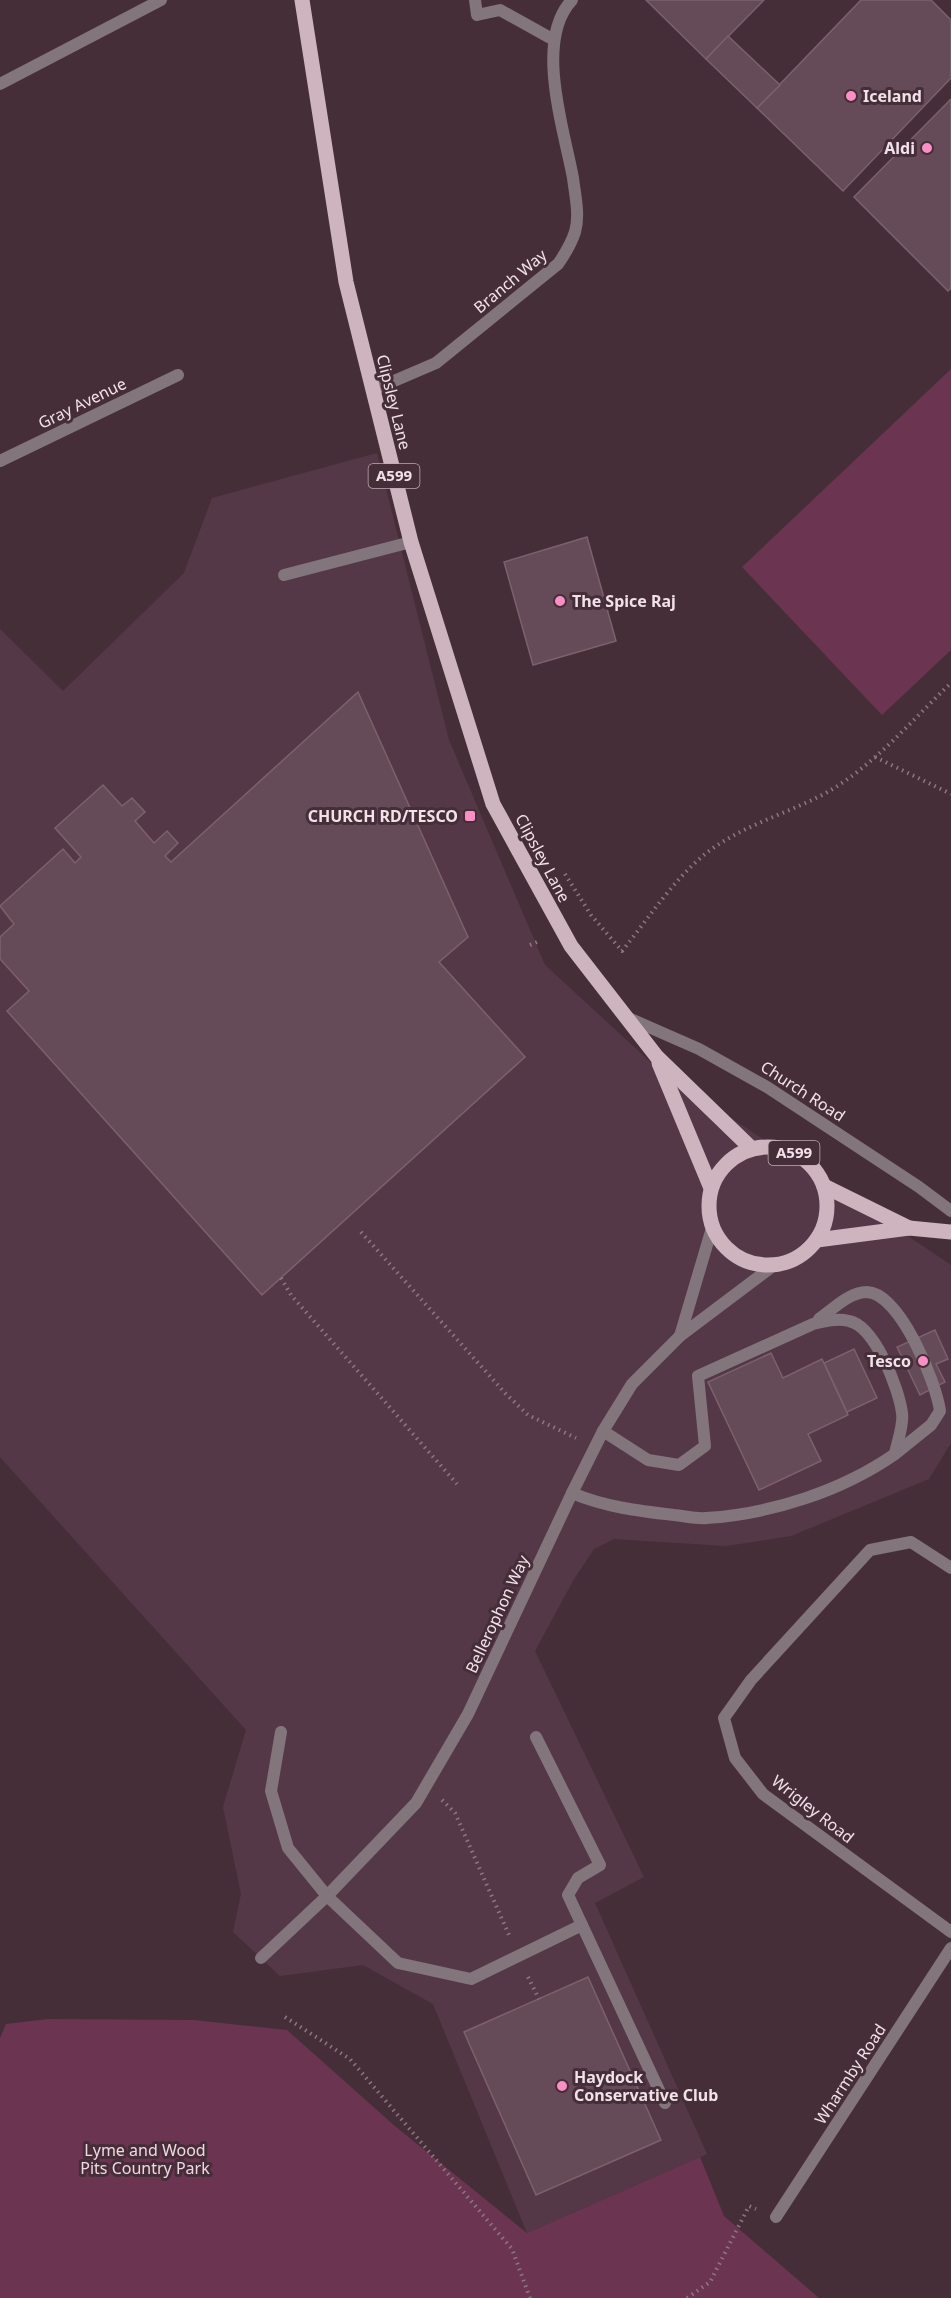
<svg xmlns="http://www.w3.org/2000/svg" width="951" height="2298" font-family="'Noto Sans',sans-serif">
<style>
.built{fill:#553847}
.green{fill:#6b3451}
.building{fill:#654b58;stroke:#7c616d;stroke-width:1.5}
.lines{fill:none;stroke-linecap:round;stroke-linejoin:round}
.path{stroke:#8d7881;stroke-width:4;stroke-dasharray:1.5 4.5;stroke-linecap:butt}
.lane{stroke:#82757b;stroke-width:12}
.street{stroke:#82757b;stroke-width:12}
.primary{stroke:#cdb4bf;stroke-width:15}
.poi-dot{fill:#fa8fc6;stroke:#462e39;stroke-width:2}
.labels{text-anchor:middle;stroke-width:6;stroke-linejoin:round;paint-order:stroke}
.shield{fill:#462e39;stroke:#beabb4;stroke-width:1.5}
.shield-label{font-size:15px;font-weight:bold;fill:#f1e1e8}
.poi-label{font-size:16px;font-weight:bold;fill:#f1e1e8;stroke:#462e39;text-anchor:start}
.street-label{font-size:16px;fill:#f1e1e8;stroke:#462e39}
.park-label{font-size:16px;fill:#f0d8e3;stroke:#462e39}
</style>
<rect width="100%" height="100%" fill="#462e39"/>
<path class="built" d="M377,453L449,740L545,965L658,1069L951,1265V1443L929,1479L791,1536L726,1546L614,1539L594,1549L574,1579L535,1651L644,1877L595,1903L707,2154L527,2233L433,2004L363,1965L280,1976L233,1932L241,1894L223,1807L246,1730L0,1457V629L63,691L184,573L212,498Z"/>
<g class="green">
<path d="M951,369V650L882,715L742,567Z"/>
<path d="M48,2019L194,2020L287,2030L396,2127L527,2233L700,2157L724,2216L819,2298H0V2038L6,2024Z"/>
</g>
<g class="building">
<path d="M646,0H764L706,59Z"/>
<path d="M861,0H931L951,20V78L843,191L757,108Z"/>
<path d="M728,36L780,85L757,108L706,59Z"/>
<path d="M951,99V288L948,291L854,197Z"/>
<path d="M587,537L616,641L533,665L504,562Z"/>
<path d="M358,692L468,937L439,962L525,1057L262,1295L7,1011L29,991L0,959V937L14,924L0,906L63,849L75,863L81,857L55,828L103,785L122,806L132,798L145,812L135,821L154,843L167,831L178,843L165,856L171,862Z"/>
<path d="M935,1330L948,1359L936,1364L945,1382L920,1395L897,1347Z"/>
<path d="M854,1349L877,1398L847,1412L824,1363Z"/>
<path d="M771,1353L783,1378L822,1359L848,1415L808,1434L821,1461L759,1490L708,1382Z"/>
<path d="M588,1977L661,2140L536,2195L464,2032Z"/>
</g>
<g class="lines">
<g class="path">
<path d="M875,757L951,794"/>
<path d="M565,874L591,915L622,951C649,918 675,877 709,851C744,825 786,814 824,794C873,767 911,721 951,683"/>
<path d="M530,945L539,941"/>
<path d="M361,1232L505,1393L528,1415L576,1438"/>
<path d="M281,1278L291,1295L457,1484"/>
<path d="M442,1800L455,1813L509,1935"/>
<path d="M528,1977L539,1999"/>
<path d="M285,2017L350,2059L512,2249L530,2298"/>
<path d="M687,2298L710,2282L749,2206L756,2209"/>
</g>
<g class="lane">
<path d="M475,0L477,15L500,10L554,40"/>
<path d="M284,575L411,542"/>
<path d="M819,1319C832,1310 849,1292 867,1292C900,1293 936,1382 940,1411L931,1425L895,1454"/>
<path d="M572,1493C605,1507 639,1511 674,1515C685,1516 696,1519 706,1518C771,1514 842,1491 895,1454C897,1442 904,1425 902,1413C899,1389 875,1326 849,1321C837,1318 825,1321 813,1324L698,1376L705,1446L679,1465L648,1460L603,1431"/>
<path d="M281,1732L271,1791L288,1848L327,1896L398,1963L471,1979L582,1925"/>
<path d="M536,1737L600,1865L578,1878L568,1895L665,2103"/>
<path d="M261,1958L327,1896"/>
</g>
<g class="street">
<path d="M0,84L161,0"/>
<path d="M373,390L436,363L558,264C565,254 571,244 575,232C580,215 575,195 573,178C564,129 534,40 572,0"/>
<path d="M0,461L178,375"/>
<path d="M626,1017L699,1049L767,1087L919,1187L951,1211"/>
<path d="M680,1336L712,1228"/>
<path d="M951,1568L911,1542L870,1550L751,1680L724,1718L735,1758L763,1794L951,1932"/>
<path d="M327,1896L416,1803L468,1714L572,1493L603,1431L632,1384L680,1336L773,1266"/>
<path d="M776,2217L951,1948"/>
</g>
<g class="primary">
<path d="M302,0L346,282L411,542L493,804L571,946L657,1057L752,1149"/>
<path d="M659,1063L711,1188"/>
<circle cx="768" cy="1206" r="59"/>
<path d="M824,1186L909,1228"/>
<path d="M817,1240L909,1228L951,1232"/>
</g>
</g>
<g class="poi-dot">
<circle cx="851" cy="96" r="6"/>
<circle cx="927" cy="148" r="6"/>
<circle cx="560" cy="601" r="6"/>
<rect x="464" y="810" width="12" height="12" rx="3"/>
<circle cx="923" cy="1361" r="6"/>
<circle cx="562" cy="2086" r="6"/>
</g>
<g class="labels">
<g class="shield">
<rect x="368.5" y="464" width="51" height="24" rx="4.5"/>
<rect x="768.5" y="1141" width="51" height="24" rx="4.5"/>
</g>
<g class="shield-label">
<text x="394" y="481">A599</text>
<text x="794" y="1158">A599</text>
</g>
<g class="poi-label">
<text x="863" y="102">Iceland</text>
<text x="915" y="154" text-anchor="end">Aldi</text>
<text x="572" y="607">The Spice Raj</text>
<text x="458" y="822" text-anchor="end">CHURCH RD/TESCO</text>
<text x="911" y="1367" text-anchor="end">Tesco</text>
<text x="574" y="2083">Haydock<tspan x="574" dy="18">Conservative Club</tspan></text>
</g>
<g class="street-label">
<text transform="translate(510 281) rotate(-40)" y="6">Branch Way</text>
<text transform="translate(394 402) rotate(76)" y="6">Clipsley Lane</text>
<text transform="translate(82 403) rotate(-26)" y="6">Gray Avenue</text>
<text transform="translate(543 858) rotate(62)" y="6">Clipsley Lane</text>
<text transform="translate(803 1091) rotate(33)" y="6">Church Road</text>
<text transform="translate(497 1614) rotate(-65)" y="6">Bellerophon Way</text>
<text transform="translate(813 1809) rotate(38)" y="6">Wrigley Road</text>
<text transform="translate(850 2074) rotate(-57)" y="6">Wharmby Road</text>
</g>
<g class="park-label">
<text x="145" y="2156">Lyme and Wood<tspan x="145" dy="18">Pits Country Park</tspan></text>
</g>
</g>
</svg>
